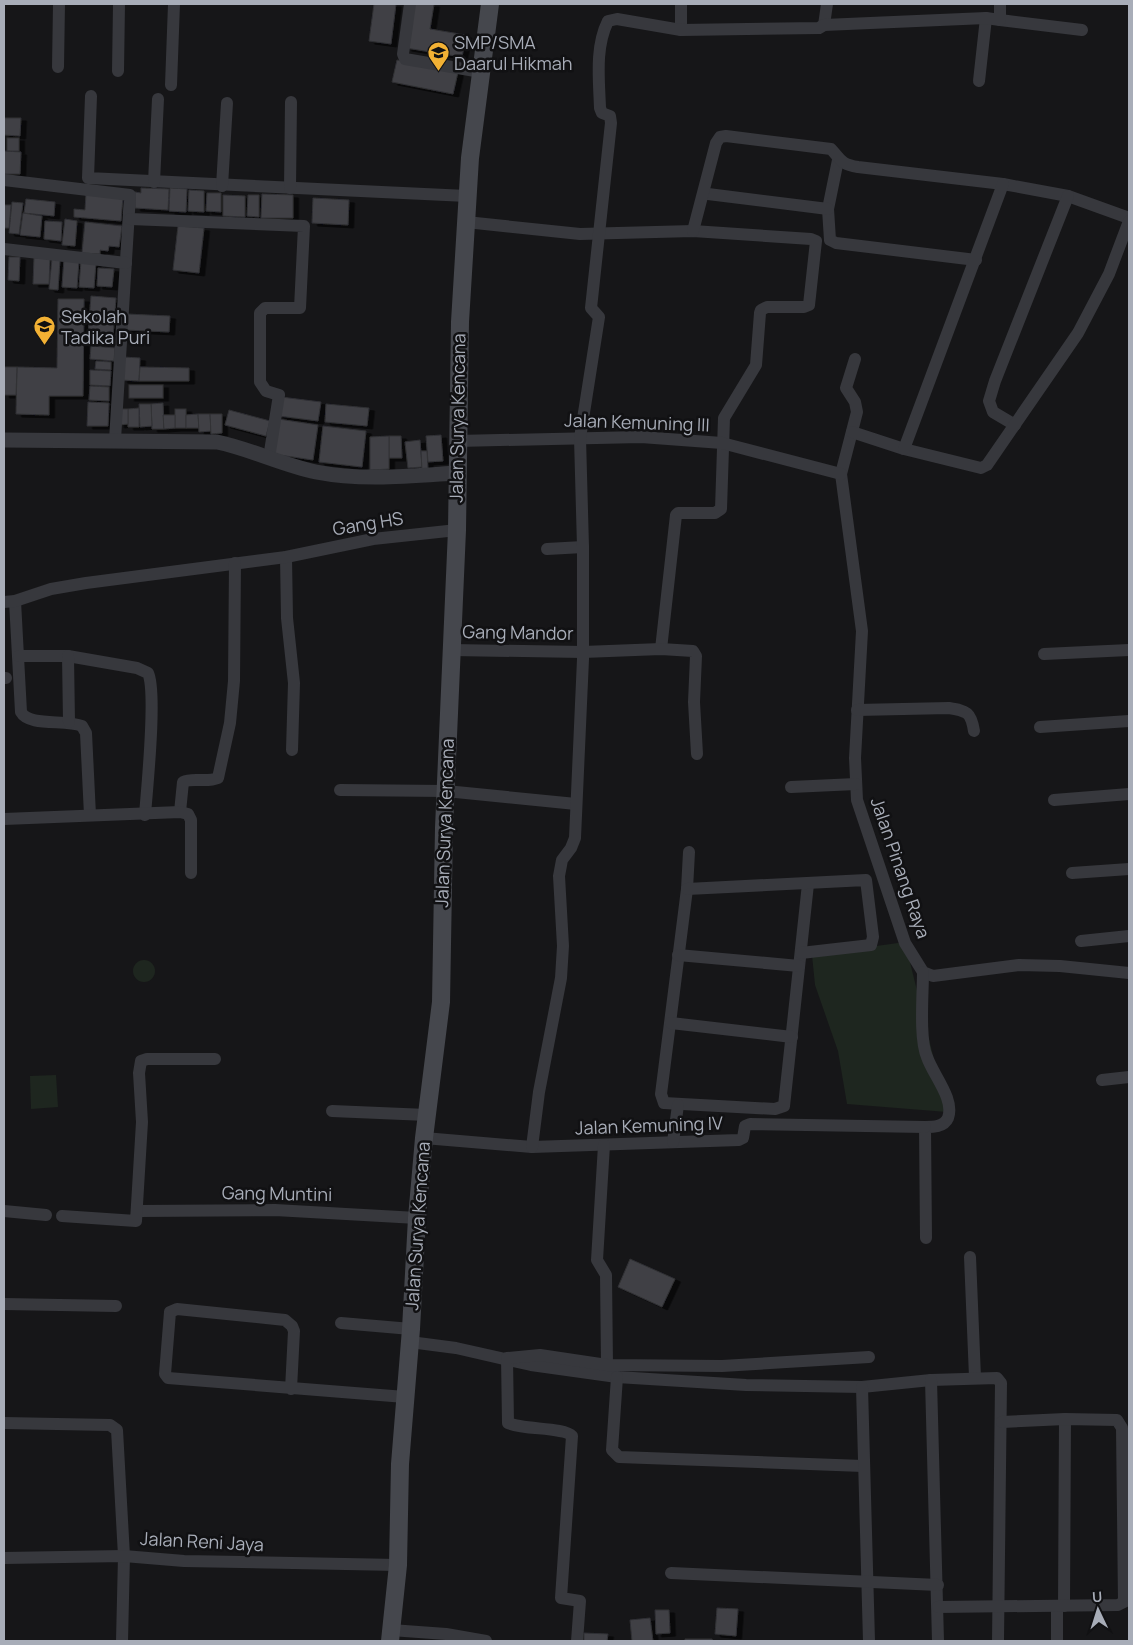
<svg xmlns="http://www.w3.org/2000/svg" width="1133" height="1645" font-family="Manrope,sans-serif">
<style>
.green{fill:#1e261f}
.building{fill:#404145;stroke:#303034;filter:url(#shadow)}
.lines{fill:none;stroke-linecap:round;stroke-linejoin:round}
.minor{stroke:#37383d;stroke-width:12}
.tertiary{stroke:#37383d;stroke-width:15}
.secondary{stroke:#45474d;stroke-width:18}
.labels{text-anchor:middle;stroke-width:5;stroke-linejoin:round;paint-order:stroke}
.poi-label{font-size:18px;fill:#a8adb8;stroke:#111113;text-anchor:start}
.street-label{font-size:18px;fill:#a8adb8;stroke:#111113}
</style>
<defs>
<filter id="shadow"><feDropShadow dx="5.5" dy="3" stdDeviation="0" flood-color="#0009"/></filter>
</defs>
<rect width="100%" height="100%" fill="#161618"/>
<g class="green">
<path d="M905,942L947,1112L847,1104L838,1051L815,985L812,955Z"/>
<circle cx="144" cy="971" r="11"/>
<path d="M56,1075L58,1107L31,1109L30,1076Z"/>
</g>
<g class="building">
<path d="M374,4H396L391,44L369,41Z"/>
<path d="M413,4H434L430,29L466,35L462,57L406,48Z"/>
<path d="M397,60L458,72L453,94L392,82Z"/>
<path d="M4,118H21L20,136L4,135Z"/>
<rect x="7" y="138" width="12" height="13"/>
<path d="M4,151L21,152L20,174H4Z"/>
<path d="M141,188L169,189L168,210L135,208V192L141,193Z"/>
<path d="M170,188L187,189L186,212L169,211Z"/>
<path d="M189,190L204,191V212L188,211Z"/>
<path d="M207,193H221V212L206,211Z"/>
<path d="M86,194L123,196L121,221L74,217V209L85,210Z"/>
<path d="M262,194L293,195V218H261Z"/>
<path d="M223,195L245,196V217L223,216Z"/>
<path d="M248,195H259V217L247,216Z"/>
<path d="M313,198L349,200L348,225L312,223Z"/>
<path d="M26,199L55,202L54,216L24,213Z"/>
<path d="M12,202L23,203L19,234L9,233Z"/>
<path d="M4,205H11L9,228H4Z"/>
<path d="M23,213L42,216L40,237L20,235Z"/>
<path d="M65,219L77,221L75,246L62,245Z"/>
<path d="M45,221L62,222L61,241L44,239Z"/>
<path d="M85,222L122,226L119,247L109,246L108,251L100,250V254L82,253Z"/>
<path d="M178,226L204,228L199,273L173,270Z"/>
<path d="M9,257H20L19,281L8,280Z"/>
<path d="M34,258H50L49,284H33Z"/>
<path d="M52,259L60,260L58,290L49,289Z"/>
<path d="M64,259L79,260L77,288L62,287Z"/>
<path d="M81,261L96,262L94,288L79,287Z"/>
<path d="M98,268L114,269L112,287L97,286Z"/>
<path d="M91,296L116,298L113,337L88,336Z"/>
<path d="M58,299H84L83,396H49V415L16,414L17,367L57,368Z"/>
<path d="M127,314L170,316L169,332L126,330Z"/>
<path d="M91,346L115,348L114,361L90,359Z"/>
<path d="M123,357L140,358L139,381L122,380Z"/>
<path d="M96,361L111,362V370L95,369Z"/>
<path d="M4,367H17L16,395H4Z"/>
<path d="M140,367L189,368V381H139Z"/>
<path d="M90,370L111,371L110,386L90,385Z"/>
<rect x="129" y="385" width="34" height="13"/>
<path d="M90,386L109,387V401L89,400Z"/>
<path d="M281,397L321,402L318,421L279,416Z"/>
<path d="M88,402L109,403L108,426H87Z"/>
<path d="M163,403L164,429H152L151,404Z"/>
<path d="M139,404H151L152,426L140,427Z"/>
<path d="M326,404L369,408L367,426L325,422Z"/>
<path d="M139,408V427H128V409Z"/>
<path d="M118,409H128V424L119,425Z"/>
<rect x="175" y="409" width="11" height="19"/>
<path d="M229,410L270,421L266,436L225,425Z"/>
<path d="M198,414L199,428H186V415Z"/>
<path d="M198,414H210L211,431L199,432Z"/>
<path d="M210,414H222V433L211,434Z"/>
<path d="M163,415H175V428L164,429Z"/>
<path d="M278,419L318,425L313,460L273,454Z"/>
<path d="M323,426L366,431L362,467L319,462Z"/>
<path d="M441,435L443,461L428,462L426,436Z"/>
<path d="M389,436H401L402,458H389Z"/>
<path d="M389,436V469L370,470V437Z"/>
<path d="M420,440L422,467L408,468L405,442Z"/>
<path d="M421,451H427L428,470H422Z"/>
<path d="M630,1259L675,1279L662,1307L618,1287Z"/>
<path d="M717,1608L738,1609L736,1636L715,1634Z"/>
<path d="M655,1610H669L670,1633L656,1634Z"/>
<path d="M650,1618L653,1641H632L630,1620Z"/>
<path d="M584,1633L608,1634L607,1641H584Z"/>
<path d="M685,1639H712L713,1641H685Z"/>
</g>
<g class="lines">
<g class="minor">
<path d="M410,4L403,54L405,59L481,72"/>
<path d="M1000,20L1082,30"/>
<path d="M824,25L827,4"/>
<path d="M681,30V4"/>
<path d="M58,67L59,4"/>
<path d="M118,71L119,4"/>
<path d="M979,81L986,18"/>
<path d="M171,85L174,4"/>
<path d="M91,96L88,178L467,196"/>
<path d="M838,160L828,209L830,240L836,243L976,260"/>
<path d="M4,180L130,195L115,440"/>
<path d="M154,182L158,99"/>
<path d="M222,186L227,103"/>
<path d="M290,188L291,102"/>
<path d="M708,194L828,209"/>
<path d="M130,219L304,226L300,308H265L260,313V382L266,391L279,395L269,458"/>
<path d="M466,222L580,234L693,231L811,239L816,241L809,305L804,307H767L761,310L760,313L756,365L724,418L721,509L715,513H678L676,515L661,649"/>
<path d="M693,231L716,143L720,137L726,136L831,149C842,161 841,164 858,167L1003,184L1068,196L1129,218"/>
<path d="M4,249L126,263"/>
<path d="M855,359L846,388L855,402L857,412L841,474L862,631L855,758L857,800L905,943L923,972L933,976L1019,965L1060,966L1129,973"/>
<path d="M1015,425L993,412L989,401L995,381L1068,196"/>
<path d="M852,432L904,449L981,468L987,465L1078,333L1109,274L1129,221"/>
<path d="M457,441L641,437L722,443L841,474"/>
<path d="M904,449L1003,184"/>
<path d="M547,549L583,547"/>
<path d="M286,557L287,618L294,683L292,750"/>
<path d="M15,601L21,712C29,727 66,719 82,726L86,733L90,815"/>
<path d="M4,602L15,601L51,589L86,583L286,557L373,539L457,530"/>
<path d="M452,650L583,652L661,649L693,651L696,656L694,702L697,754"/>
<path d="M1044,654L1129,650"/>
<path d="M19,656H68L137,668L148,673C157,692 147,788 145,815"/>
<path d="M68,656L69,722"/>
<path d="M4,678H6"/>
<path d="M857,710L949,708C967,711 971,712 974,731"/>
<path d="M1040,727L1129,721"/>
<path d="M791,787L856,784"/>
<path d="M340,790L446,791L576,804"/>
<path d="M1054,800L1129,794"/>
<path d="M180,812L183,782C193,777 206,783 218,778L230,723L234,681L235,563"/>
<path d="M4,819L180,812L188,814L191,820V873"/>
<path d="M689,852L687,889L661,1094L664,1103L775,1109L784,1106L808,884"/>
<path d="M1072,873L1129,869"/>
<path d="M687,889L866,880L873,937L871,945L801,953"/>
<path d="M1081,941L1129,936"/>
<path d="M678,955L799,966"/>
<path d="M923,972C923,994 919,1039 927,1057C933,1075 955,1099 948,1118C944,1127 933,1127 925,1127L926,1238"/>
<path d="M671,1023L792,1037"/>
<path d="M1102,1080L1129,1077"/>
<path d="M332,1111L427,1115"/>
<path d="M424,1138L532,1147L739,1140L743,1138L745,1126L750,1124L925,1127"/>
<path d="M673,1142L678,1105"/>
<path d="M604,1145L597,1260L606,1275L607,1365"/>
<path d="M532,1147L539,1092L561,978L563,946L559,876L562,860L571,848L575,838L583,659V547L580,438L599,317L591,308L611,123L610,116L602,113L600,108C599,79 595,47 608,21L617,19L681,30L819,28L824,25L986,18L1000,20V4"/>
<path d="M4,1211L46,1215"/>
<path d="M138,1211L275,1210L417,1218"/>
<path d="M62,1216L136,1221L142,1122L139,1073L141,1061L147,1059H215"/>
<path d="M970,1257L975,1377"/>
<path d="M4,1304L116,1306"/>
<path d="M341,1323L411,1329"/>
<path d="M410,1342L456,1348L531,1365L617,1377L746,1385L862,1387L931,1380L997,1378L1001,1383L998,1641"/>
<path d="M617,1377L612,1450L619,1457L863,1466"/>
<path d="M931,1380L938,1641"/>
<path d="M862,1387L869,1641"/>
<path d="M291,1389L294,1331L292,1326L285,1320L177,1309L170,1312L165,1374L168,1378L405,1397"/>
<path d="M4,1423L110,1425L117,1430L124,1556L122,1641"/>
<path d="M4,1558L124,1556L184,1561L398,1565"/>
<path d="M671,1573L938,1585"/>
<path d="M1057,1606V1641"/>
<path d="M1064,1606L1065,1419"/>
<path d="M938,1607L1118,1605L1124,1602L1122,1428L1117,1420L1065,1419L1002,1422"/>
<path d="M391,1630L446,1634L486,1641"/>
<path d="M577,1641L580,1601L561,1598L572,1436C564,1427 523,1430 508,1423L507,1358L540,1355L607,1365L722,1366L869,1357"/>
</g>
<path class="tertiary" d="M4,440L217,442C251,449 282,465 316,472C362,481 410,476 456,473"/>
<path class="secondary" d="M390,1641L398,1565L400,1464L411,1329L417,1218L424,1138L441,1002L444,828L457,530L460,322L470,158L490,4"/>
</g>
<defs>
<symbol id="school-pin" viewBox="-11 -11 22 30"><path d="M0 17L-7.5 6A9.5 9.5 0 1 1 7.5 6Z" fill="#f2b134" stroke="#111113"/><path d="M0-5L7-2L0 1L-7-2ZM-4 1L0 2.5L4 1V4Q0 6-4 4Z" fill="#111"/></symbol>
</defs>
<g fill-rule="evenodd">
<use href="#school-pin" x="426" y="40" width="25" height="34"/>
<use href="#school-pin" x="32" y="314" width="25" height="34"/>
</g>
<g class="labels">
<g class="poi-label">
<text x="454" y="49">SMP/SMA<tspan x="454" dy="21">Daarul Hikmah</tspan></text>
<text x="61" y="323">Sekolah<tspan x="61" dy="21">Tadika Puri</tspan></text>
</g>
<g class="street-label">
<text transform="translate(458 418) rotate(-89)" y="6">Jalan Surya Kencana</text>
<text transform="translate(637 423) rotate(2)" y="6">Jalan Kemuning III</text>
<text transform="translate(368 524) rotate(-9)" y="6">Gang HS</text>
<text transform="translate(518 633) rotate(1)" y="6">Gang Mandor</text>
<text transform="translate(445 823) rotate(-88)" y="6">Jalan Surya Kencana</text>
<text transform="translate(900 868) rotate(71)" y="6">Jalan Pinang Raya</text>
<text transform="translate(649 1126) rotate(-2)" y="6">Jalan Kemuning IV</text>
<text transform="translate(277 1194) rotate(1)" y="6">Gang Muntini</text>
<text transform="translate(418 1226) rotate(-86)" y="6">Jalan Surya Kencana</text>
<text transform="translate(202 1542) rotate(3)" y="6">Jalan Reni Jaya</text>
</g>
</g>
<rect width="1133" height="1645" fill="none" stroke="#a8adb8" stroke-width="10"/>
<g transform="translate(1098 1610) rotate(356)" stroke="#111113" stroke-width="4" paint-order="stroke">
<path d="M0-4L9 19L0 12L-9 19Z" fill="#a8adb8"/>
<text y="-8" font-size="14" font-weight="bold" text-anchor="middle" fill="#a8adb8">U</text>
</g>
</svg>
